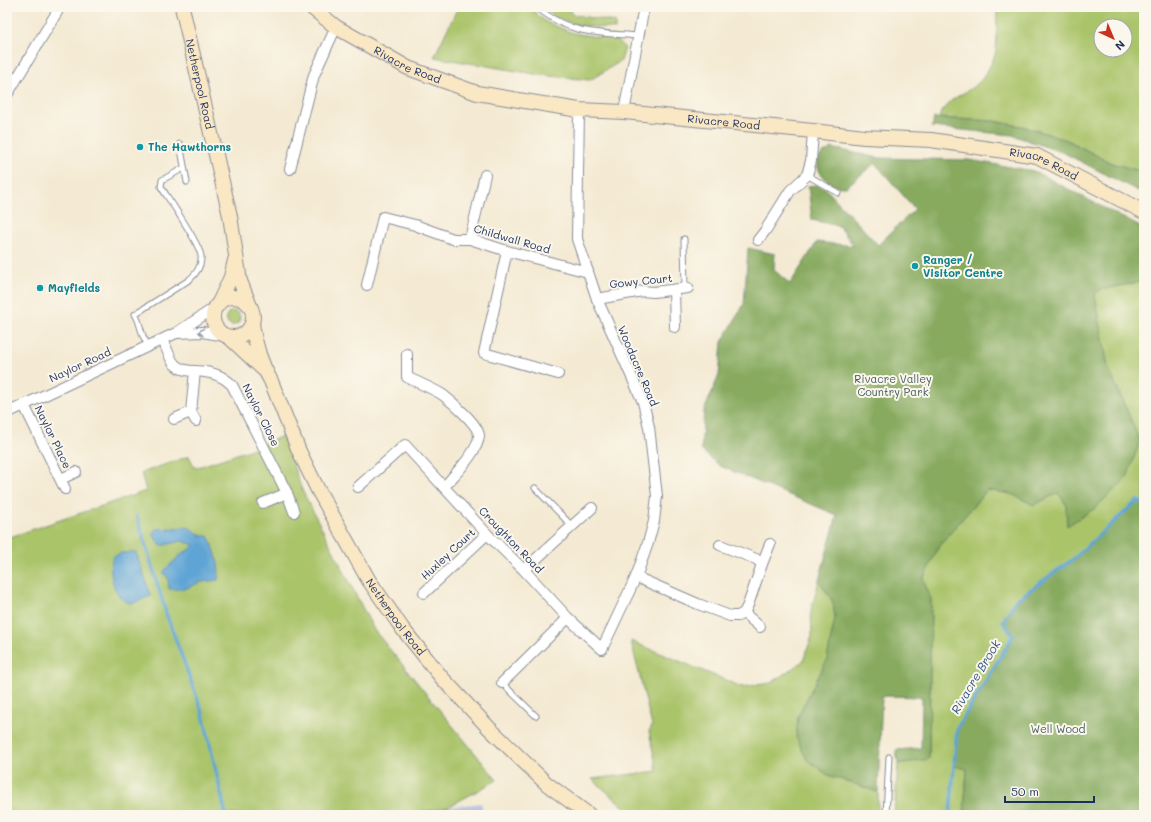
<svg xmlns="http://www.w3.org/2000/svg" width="1151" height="822" font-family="Mali,sans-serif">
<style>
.industrial{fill:#bcc3de}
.green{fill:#aac46a;stroke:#627a64;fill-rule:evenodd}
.forest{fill:#87aa5e;stroke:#516c5e}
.water{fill:#5fa4d4;stroke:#3d6a99}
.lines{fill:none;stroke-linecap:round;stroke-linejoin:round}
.stream{stroke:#5fa4d4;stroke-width:3.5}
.service-casing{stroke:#888c98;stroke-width:7}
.minor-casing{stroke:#888c98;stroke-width:12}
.secondary-casing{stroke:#888c98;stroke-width:16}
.service{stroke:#fff;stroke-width:5}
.minor{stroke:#fff;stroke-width:10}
.secondary{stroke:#fae7c3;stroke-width:14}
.oneway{stroke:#8d97ae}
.culture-dot{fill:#0f9aa8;stroke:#fbf7ec;stroke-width:1.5}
.labels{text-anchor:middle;stroke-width:4;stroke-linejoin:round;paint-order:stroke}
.street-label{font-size:11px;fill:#1b2f5e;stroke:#fbf7ec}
.culture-label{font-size:11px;font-weight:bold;fill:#0d838f;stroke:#fbf7ec;text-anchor:start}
.park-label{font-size:11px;fill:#465c62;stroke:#fbf7ec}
.water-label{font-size:12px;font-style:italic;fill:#335887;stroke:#fbf7ec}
</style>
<rect width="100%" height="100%" fill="#fbf7ec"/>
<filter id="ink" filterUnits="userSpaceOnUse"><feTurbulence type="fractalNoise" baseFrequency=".025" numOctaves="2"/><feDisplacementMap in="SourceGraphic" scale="8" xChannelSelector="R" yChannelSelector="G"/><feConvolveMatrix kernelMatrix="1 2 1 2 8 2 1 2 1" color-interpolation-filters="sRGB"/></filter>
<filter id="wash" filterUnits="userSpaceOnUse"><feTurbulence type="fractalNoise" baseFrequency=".012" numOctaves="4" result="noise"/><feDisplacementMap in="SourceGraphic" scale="16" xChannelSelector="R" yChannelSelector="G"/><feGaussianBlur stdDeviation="0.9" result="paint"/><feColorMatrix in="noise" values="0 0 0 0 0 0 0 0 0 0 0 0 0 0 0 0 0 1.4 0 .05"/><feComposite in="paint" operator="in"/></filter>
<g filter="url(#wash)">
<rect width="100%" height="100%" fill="#f4ead3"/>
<path class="industrial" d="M481,803L484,815H404L448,807Z"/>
<g class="green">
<path d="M458,7H529L546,22L573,33L617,40L625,48L621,61L590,80L540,75L434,57Z"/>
<path d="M542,7H572L571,14L615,22V29L576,25L554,17Z"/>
<path d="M997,7H1144V172L1111,163L1067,140L1026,127L993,121L940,118C945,95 973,94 984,76C988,70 993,61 995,54C998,44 996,18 997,7ZM1101,26H1125V50H1101Z"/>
<path d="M1144,281V503L1137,501L1072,560L1016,600L1013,636L957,728L967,769L964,815H894L898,764L929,758L931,600L923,579L939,546L987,490L1012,494L1034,505L1058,492L1066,504L1067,525L1140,441L1108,367L1095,295L1100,290Z"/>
<circle cx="233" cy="318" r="7"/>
<path d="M283,436L302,490L374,630L497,780L448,807L404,815H7V538L146,491L141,473L189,456L195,468L249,450Z"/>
<path d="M819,580L833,602L835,617L827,660L798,716L807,760L828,775L878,792V815H639L629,811L592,779L657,771L649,731L652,726L631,641L742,687L771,683L803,661L812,636L811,611Z"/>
</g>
<g class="forest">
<path d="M934,118L993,121L1026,127L1067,140L1111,163L1144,172V194L1064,153L1012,135L932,127Z"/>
<path d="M832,148L879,158L969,160L1034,171L1144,229V281L1100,290L1095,295L1108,367L1140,441L1127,478L1094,509L1067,526L1066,504L1058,493L1034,505L1012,494L987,490L939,546L923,579L931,599L929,759L898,764L896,750L921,748L922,697L882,696L878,792L828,775L807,760L796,737L798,716L827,660L835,617L833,602L819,580L837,515L720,466L701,450L704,411L719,375L722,342L744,304L748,248L775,254L774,270L790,284L817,242L854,246L839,226L812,220L808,186L816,185L825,188L878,245L915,209L875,163L846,187C843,187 839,187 836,186C825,183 811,166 821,155C824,152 829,150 832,148Z"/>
<path d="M1137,501L1144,503V809L1141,815H964L967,769L954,766L957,728L1013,636L1003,621L1016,600L1072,560Z"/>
</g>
<g class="water">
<path d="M188,527L202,536H208C215,548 221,567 218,580L201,582L184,589H169L168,578L163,572L182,553L188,551L194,545L182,541L161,546L157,541L153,533L156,529Z"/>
<path d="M136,552L151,596C145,598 138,602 132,603C117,604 110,578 111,567C111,564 112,560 113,557L121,553Z"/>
</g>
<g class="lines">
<g class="stream">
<path d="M137,516L166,613L203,714L226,815"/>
<path d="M950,815L957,728L1013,636L1003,621L1016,600L1072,560L1137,501L1144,503"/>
</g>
</g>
</g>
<g filter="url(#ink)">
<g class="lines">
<defs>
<g id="service">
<path d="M536,7C547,15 558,23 571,27C589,34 618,34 638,36"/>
<path d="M180,144L187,182"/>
<path d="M807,175L838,193"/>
<path d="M684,239L685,288"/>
<path d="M148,346L143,336L138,320L135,314L189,280C196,274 202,266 201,256C199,242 170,201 161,187L162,180L184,168"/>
<path d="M535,488L572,526"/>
<path d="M502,683L536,716"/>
<path d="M886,815L889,757"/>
</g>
<g id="minor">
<path d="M7,95L60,7"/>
<path d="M624,112L644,7"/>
<path d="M290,169L314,75L336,27"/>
<path d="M470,239L485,175"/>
<path d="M758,240L765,231L790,191L807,175L811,161L813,131"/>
<path d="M507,251L484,353L558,374"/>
<path d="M367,285L383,217L415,225L453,239H470L507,251L588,272"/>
<path d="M674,290L675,327"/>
<path d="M597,299L643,291L653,292L688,288"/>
<path d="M177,333L202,332L226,336"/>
<path d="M163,340C171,358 171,371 195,371L191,412"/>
<path d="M407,354V377C418,383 432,388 443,395C452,402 479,425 479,436C478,452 454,475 444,487"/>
<path d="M195,371C210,372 221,374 232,385L287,493L294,512"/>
<path d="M24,405L65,489"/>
<path d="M7,413L176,333L216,307"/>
<path d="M174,419L191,412L196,421"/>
<path d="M61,479L76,472"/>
<path d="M358,487L405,445L487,534L524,570L568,618L602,649L636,577L648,543L654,521L657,496L649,427L643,402L597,299L577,239L579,110"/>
<path d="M263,503L287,493"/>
<path d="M762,564L770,544"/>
<path d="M524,570L592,508"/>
<path d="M636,577L698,604L730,616H738L744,613L748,605L762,564L756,559L720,545"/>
<path d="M424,593L487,534"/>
<path d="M744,613L760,627"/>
<path d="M502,683L568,618"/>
</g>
<g id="secondary">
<path id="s1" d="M182,7L230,216L240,281L250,306"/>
<path id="s2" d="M311,7L336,27L408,68L477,93L579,110L624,112L813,131L864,137L931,140L1037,156L1144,212"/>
<circle cx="233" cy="317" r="20"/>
<path d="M218,305L231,277L235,260"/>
<path id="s3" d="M252,324C255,344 261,364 271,381L299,451L317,488L368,579L402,628L442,678L489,728L547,784L589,815"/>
<path d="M229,337L263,369"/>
</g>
</defs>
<use href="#service" class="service-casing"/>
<use href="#minor" class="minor-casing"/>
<use href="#secondary" class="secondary-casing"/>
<use href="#service" class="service"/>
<use href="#minor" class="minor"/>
<use href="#secondary" class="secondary"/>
</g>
<defs><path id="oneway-chevron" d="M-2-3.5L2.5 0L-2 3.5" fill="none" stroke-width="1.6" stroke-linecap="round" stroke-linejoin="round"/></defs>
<use class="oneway" href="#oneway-chevron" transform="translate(201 332) rotate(-176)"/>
</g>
<g class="culture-dot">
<circle cx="140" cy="147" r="4"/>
<circle cx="915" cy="266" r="4"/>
<circle cx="40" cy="288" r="4"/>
</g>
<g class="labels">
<g class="street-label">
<text dy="4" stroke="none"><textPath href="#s2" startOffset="113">Rivacre Road</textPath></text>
<text dy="4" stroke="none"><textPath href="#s1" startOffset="79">Netherpool Road</textPath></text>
<text dy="4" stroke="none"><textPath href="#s2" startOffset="437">Rivacre Road</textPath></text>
<text dy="4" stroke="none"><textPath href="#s2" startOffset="761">Rivacre Road</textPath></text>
<text transform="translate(512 239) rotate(16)" y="4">Childwall Road</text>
<text transform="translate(641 281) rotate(-6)" y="4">Gowy Court</text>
<text transform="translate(80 365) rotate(-25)" y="4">Naylor Road</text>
<text transform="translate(638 366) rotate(67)" y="4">Woodacre Road</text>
<text transform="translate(261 415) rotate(63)" y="4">Naylor Close</text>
<text transform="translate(53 437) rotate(64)" y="4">Naylor Place</text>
<text transform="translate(511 540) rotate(46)" y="4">Croughton Road</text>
<text transform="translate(448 554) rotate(-43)" y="4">Huxley Court</text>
<text dy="4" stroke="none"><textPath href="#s3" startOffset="328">Netherpool Road</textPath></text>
</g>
<g class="culture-label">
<text x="148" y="151">The Hawthorns</text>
<text x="923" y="264">Ranger /<tspan x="923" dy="13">Visitor Centre</tspan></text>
<text x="48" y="292">Mayfields</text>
</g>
<g class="park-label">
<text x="893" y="383">Rivacre Valley<tspan x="893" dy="13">Country Park</tspan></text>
<text x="1058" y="733">Well Wood</text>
</g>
<g class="water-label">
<text transform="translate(976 677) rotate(-59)" y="4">Rivacre Brook</text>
</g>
</g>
<rect width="1151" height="822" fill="none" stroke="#fbf7ec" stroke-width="24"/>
<g transform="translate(1113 38) rotate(136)"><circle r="19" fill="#fbf7ec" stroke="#a1a7b3"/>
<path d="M0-3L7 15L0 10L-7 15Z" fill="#c8321e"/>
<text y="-6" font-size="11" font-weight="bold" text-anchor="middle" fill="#1b2f5e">N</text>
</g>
<path d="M1005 796v6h89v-6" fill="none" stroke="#1b2f5e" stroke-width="2"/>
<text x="1011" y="796" font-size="12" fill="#1b2f5e" stroke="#fbf7ec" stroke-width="3" paint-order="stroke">50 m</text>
</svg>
